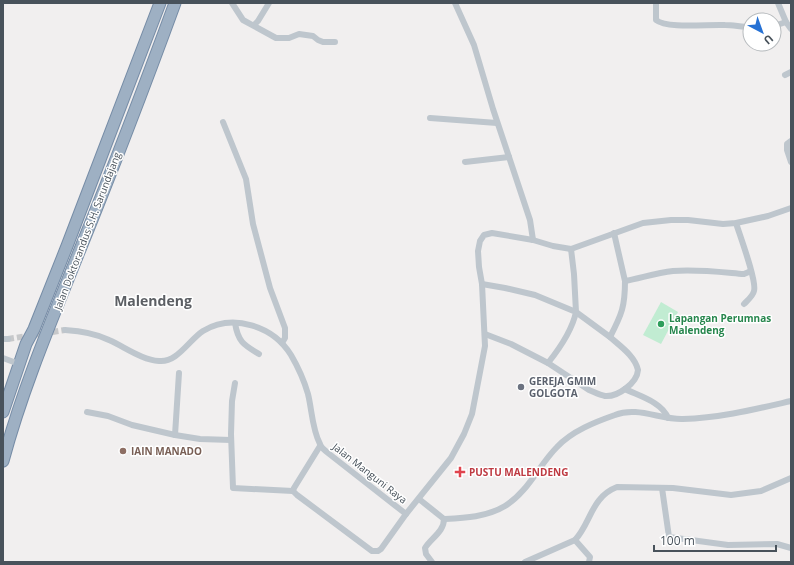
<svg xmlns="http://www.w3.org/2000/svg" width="794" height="565" font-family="'Open Sans',sans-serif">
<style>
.green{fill:#c1ecd2}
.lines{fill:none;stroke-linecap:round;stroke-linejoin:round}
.minor-tunnel{stroke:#c7c8ca;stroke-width:6;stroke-dasharray:6 3;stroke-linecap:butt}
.trunk-casing{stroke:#768ca6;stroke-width:13}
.minor{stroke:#bec6cd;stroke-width:6}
.trunk{stroke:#9eb0c3;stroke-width:11}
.leisure-dot{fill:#2e9e5b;stroke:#fff;stroke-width:1.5}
.worship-dot{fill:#6b7280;stroke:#fff;stroke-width:1.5}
.education-dot{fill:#8d6e63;stroke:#fff;stroke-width:1.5}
.health-dot{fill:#e0444e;stroke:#fff;stroke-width:1.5}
.labels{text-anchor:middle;stroke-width:3;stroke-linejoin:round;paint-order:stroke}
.street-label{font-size:10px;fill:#48525b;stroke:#fff}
.leisure-label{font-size:10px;font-weight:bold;fill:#27864d;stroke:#fff;text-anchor:start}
.worship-label{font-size:10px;font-weight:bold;fill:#5b616d;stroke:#fff;text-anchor:start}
.education-label{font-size:10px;font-weight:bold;fill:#785e54;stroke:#fff;text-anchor:start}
.health-label{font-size:10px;font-weight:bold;fill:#be3a42;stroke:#fff;text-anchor:start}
.district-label{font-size:14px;font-weight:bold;fill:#5c5f64;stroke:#fff}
</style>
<rect width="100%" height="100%" fill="#f1efef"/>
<path class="green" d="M661,302L678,312L661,344L643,335Z"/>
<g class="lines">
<path class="minor-tunnel" d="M8,339L65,330"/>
<defs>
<g id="trunk">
<path d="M3,412L26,344L34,329L67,246L160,3"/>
<path d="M3,461C23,387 53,317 81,247C114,166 145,85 175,3"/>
</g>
</defs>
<use href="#trunk" class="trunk-casing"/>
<g class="minor">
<path d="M232,3L243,20L276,38H289L299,34L313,36L318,40L323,42H335"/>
<path d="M455,3L474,45L493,109L530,220L533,240"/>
<path d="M656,3V20C667,29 709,24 725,25C733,25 742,27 750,27"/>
<path d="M778,3L786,22L791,29"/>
<path d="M254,25L258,21L269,3"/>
<path d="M774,26L786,22"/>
<path d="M785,75L791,72"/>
<path d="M430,118L497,123"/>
<path d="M223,122L246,179L253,224L270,288L285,328V338L282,343"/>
<path d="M791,141L787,144V150L791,162"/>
<path d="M465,162L509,157"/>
<path d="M736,223C740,236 757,281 754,291C753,296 748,300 744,304"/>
<path d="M614,233L625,281C641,278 656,273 673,271C696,269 720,272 744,274L751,271"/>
<path d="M571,249L574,274L576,312L610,337C622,314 625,306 625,281"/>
<path d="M482,284L505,288L535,295L576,312C572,331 560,348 548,363L511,344L485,334"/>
<path d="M235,323C238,342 244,345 259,354"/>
<path d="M65,330C81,331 95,333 109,340C125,347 142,360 159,361C177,363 189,340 203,331C233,313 273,326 291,355C298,367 304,380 308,394C312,410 312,429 320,444C321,448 325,450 328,453L406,514L451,458L464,434L472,414L485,346L482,284L479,267L478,251L480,241L484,235L492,233L533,240L553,246L571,249L643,223L671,220H688L723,224L736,223L768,216L791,208"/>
<path d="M3,339H8"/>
<path d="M3,358L19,364"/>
<path d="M548,363L589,390C594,392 600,395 605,396C618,397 637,383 638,370C635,356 620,346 610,337"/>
<path d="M235,383L232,401L231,434L233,488L293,491"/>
<path d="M625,389C639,396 662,402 668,418"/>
<path d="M87,412L108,416L132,425L175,435L200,439L231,440"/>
<path d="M175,435L179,373"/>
<path d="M320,446L294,488L293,491L297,495L372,551H378L381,549L406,514"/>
<path d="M662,488L669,537L728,545L777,544L791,548"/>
<path d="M419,499L444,519C464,518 487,517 505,506C528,492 539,465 557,447C572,431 595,422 615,415C637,406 661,420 683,419C720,418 756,409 791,401"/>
<path d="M575,540L590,557L589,562"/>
<path d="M432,562L426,554L425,548C431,538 444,532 444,519"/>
<path d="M525,562L575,540C591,523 591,497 617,487L673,488L731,495L761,491L791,478"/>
</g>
<use href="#trunk" class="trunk"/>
</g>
<circle class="leisure-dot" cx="661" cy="324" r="4"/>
<circle class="worship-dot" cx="521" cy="387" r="4"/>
<circle class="education-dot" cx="123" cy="451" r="4"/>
<path class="health-dot" d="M458 466h4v4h4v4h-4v4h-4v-4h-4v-4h4z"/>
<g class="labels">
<g class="street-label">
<text transform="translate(87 231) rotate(-69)" y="4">Jalan Doktorandus S.H. Sarundajang</text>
<text transform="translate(370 473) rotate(38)" y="4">Jalan Manguni Raya</text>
</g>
<g class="leisure-label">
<text x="669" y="322">Lapangan Perumnas<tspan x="669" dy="12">Malendeng</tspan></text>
</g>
<g class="worship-label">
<text x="529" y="385">GEREJA GMIM<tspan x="529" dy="12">GOLGOTA</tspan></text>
</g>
<g class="education-label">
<text x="131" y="455">IAIN MANADO</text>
</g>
<g class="health-label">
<text x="469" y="476">PUSTU MALENDENG</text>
</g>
<g class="district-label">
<text x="153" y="306">Malendeng</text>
</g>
</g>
<rect width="794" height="565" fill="none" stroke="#48525b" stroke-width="8"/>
<g transform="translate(762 32) rotate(139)"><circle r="19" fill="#ffffff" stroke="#b6babd"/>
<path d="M0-3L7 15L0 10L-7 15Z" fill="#2671d4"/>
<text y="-6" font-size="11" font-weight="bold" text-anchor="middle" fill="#48525b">U</text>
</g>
<path d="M654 545v6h122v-6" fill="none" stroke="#48525b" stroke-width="2"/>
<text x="660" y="545" font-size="12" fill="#48525b" stroke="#ffffff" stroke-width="3" paint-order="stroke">100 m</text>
</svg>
